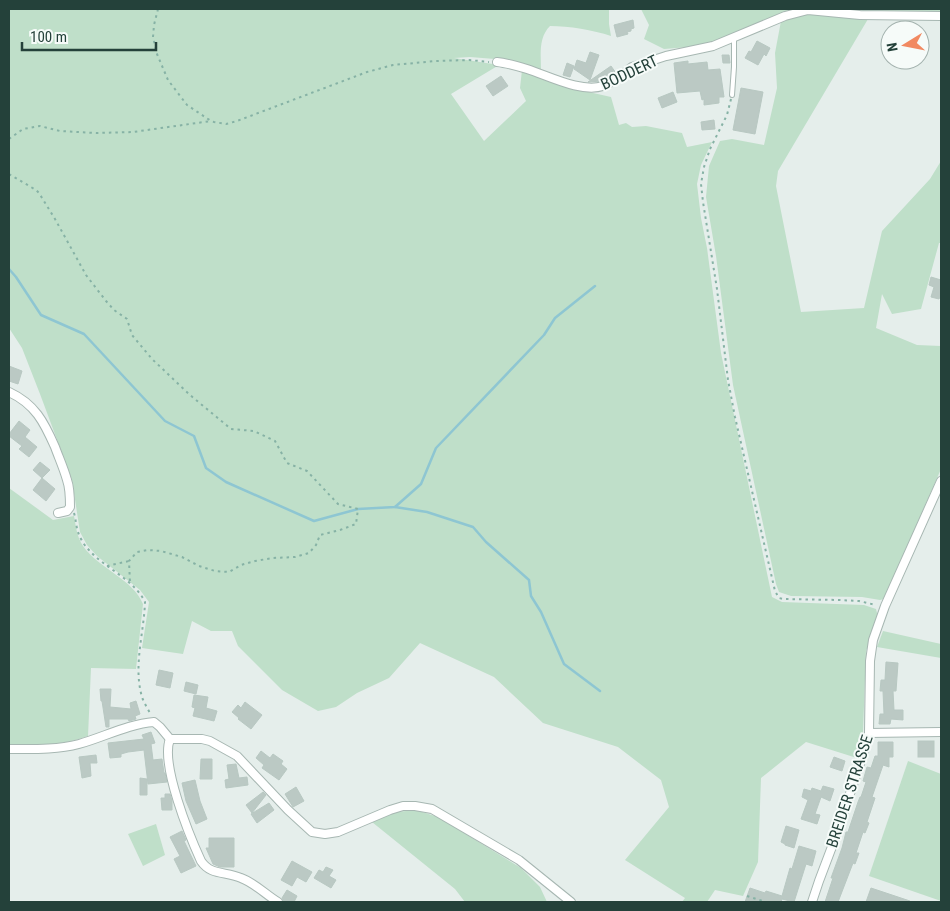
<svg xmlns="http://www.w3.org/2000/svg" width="950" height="911" font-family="'Roboto Condensed',sans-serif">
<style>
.green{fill:#bfdfc9}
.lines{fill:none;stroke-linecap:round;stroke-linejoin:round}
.stream{stroke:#8ec6d2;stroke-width:2.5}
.building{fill:#bbc9c4;stroke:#b8c8c2}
.service-casing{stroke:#a7b7b2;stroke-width:6}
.minor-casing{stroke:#a7b7b2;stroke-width:10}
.path{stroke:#86b2a5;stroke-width:2;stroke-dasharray:2.5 4;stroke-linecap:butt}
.service{stroke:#fff;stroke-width:4}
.minor{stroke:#fff;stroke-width:8}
.labels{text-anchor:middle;stroke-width:4;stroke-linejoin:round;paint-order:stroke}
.street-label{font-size:16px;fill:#24413a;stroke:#f6fbf9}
</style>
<rect width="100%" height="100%" fill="#e5eeeb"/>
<g class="green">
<path d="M9,9H609V24L611,36C593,30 569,26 550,26C538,38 541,55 541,71L507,60L470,57L454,58L499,65L451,94L484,141L526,101L520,88L522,70L571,88L611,97L619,125L626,123L632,127L646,126L682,133L687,147L712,142L701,165L697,184L701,218L707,248L721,353L772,597L782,602L864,605L876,609L878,617L866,651L863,732L857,758L806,742L761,778L758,862L743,896L715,890L707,902H682L685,898L625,860L669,807L661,780L618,747L543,723L494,677L420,643L389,678L357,693L336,707L318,711L282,690L238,646L232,631H211L192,621L183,654L142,648L149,602L140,590L97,556L87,545L80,532L72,480L40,394L22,348L9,328Z"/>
<path d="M641,9H796L781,13L731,35L701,46L664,49L644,39L649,25Z"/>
<path d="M856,9H941V12H867Z"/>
<path d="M807,13L868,19L778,171L776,186L801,312L864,308L882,231L930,179L941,161V243H939L921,309L892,314L882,294L876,328L917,345L941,346V469L884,599L880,600L862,597L791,596L779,592L776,584L733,385L716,256L706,197L709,166L720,141L732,139L764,145L777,88L775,53L781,21Z"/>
<path d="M9,488L53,520L74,516C76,527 77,537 83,546C99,569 133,579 143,604L136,669L91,668L88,736C61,746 37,745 9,746Z"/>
<path d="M883,631L941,644V658L877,647Z"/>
<path d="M908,761L941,774V901L869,876Z"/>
<path d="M416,810L438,817L521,868L540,887L547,902H465L455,889L372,822L396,812Z"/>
<path d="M156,824L165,855L143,866L128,834Z"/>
</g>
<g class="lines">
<g class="stream">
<path d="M9,269L16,277L41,315L84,334L165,421L194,436L206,468L226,482L314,521L358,509L395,507L421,484L436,448L544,335L555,318L595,286"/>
<path d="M395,507L427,512L473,527L486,542L529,580L531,596L541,612L564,664L600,691"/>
</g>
</g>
<g class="building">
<path d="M633,20L634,28L631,29V31L627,32L628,34L617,37L614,25Z"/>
<path d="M757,41L770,48L766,56L764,54L758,65L745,58L749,51L751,52Z"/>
<path d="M590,52L599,55L590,80L574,69L577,60L586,63Z"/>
<path d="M722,55H729L730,63H723Z"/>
<path d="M688,61V64L707,62L708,70L720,69L724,97H719V103L704,105V99L702,100L700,91L677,93L674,63Z"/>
<path d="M567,63L574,66L570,77L563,75Z"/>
<path d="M611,66L616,73H615L602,81L588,82Z"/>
<path d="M501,76L508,86L493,96L486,86Z"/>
<path d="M741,88L763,92L755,134L733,130Z"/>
<path d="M673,92L677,102L662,108L658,98Z"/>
<path d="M714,120L715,129L702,130L701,122Z"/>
<path d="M931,277L941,280V297H940L939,299L931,297L934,287L929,285Z"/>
<path d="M9,366L22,371L18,384L9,381Z"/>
<path d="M19,421L30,430L25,437L37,447L29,457L19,449L22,446L9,436V434Z"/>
<path d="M40,462L50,470L42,478L33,470Z"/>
<path d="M42,478L55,489L46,501L33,490Z"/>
<path d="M886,662L898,663L896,691H893L894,710H903V720L891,719L890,724H879L880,714H884L883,691H880L881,680H885Z"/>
<path d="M159,670L173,673L170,688L156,685Z"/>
<path d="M186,682L198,685L196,694L184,691Z"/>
<path d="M100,689H111L110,707L131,709L130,703L136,701L140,714L135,716L136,719L129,721L128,719H109V727H106L102,701H101Z"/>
<path d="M194,695L208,697L206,708L217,711L214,721L193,716L195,708L192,707Z"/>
<path d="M245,702L262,715L251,729L238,719L239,718L232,712L238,705L241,708Z"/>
<path d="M151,732L155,743L151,744L153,760L162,759L164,773H165L167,782L148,784L144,750L128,752L121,754V757L110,758L108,743L144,739L142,735Z"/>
<rect x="918" y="741" width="16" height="16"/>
<path d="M878,742H893V757H889V767L883,765L872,797L875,798L867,822L869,823L865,833L863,832L856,853H859L855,864L853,863L838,902H825L833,878H831L842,848L846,832H848L858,802L860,797H861L866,782L863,781L867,767L871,768L875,756H878Z"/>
<path d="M261,751L270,758L273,754L283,761L281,764L287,769L279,780L262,768L264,765L256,758Z"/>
<path d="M96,755L97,763H90L91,776L82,778L79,757Z"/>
<path d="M834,757L845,761L842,771L830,767Z"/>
<path d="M201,759H212V779H200Z"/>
<path d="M236,764L239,778L247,777L248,785L226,788L225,780L229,779L227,765Z"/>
<path d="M140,778L147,779V795H140Z"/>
<path d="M195,780L200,801L207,819L196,824L186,801L182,783Z"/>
<path d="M823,786L834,789L830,801L821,797L815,814L820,815L817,824L801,819L808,800L802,797L804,789L811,791L812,788L821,791Z"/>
<path d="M296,787L304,801L293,807L285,794Z"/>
<path d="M263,792L266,795L252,813L246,805Z"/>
<path d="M165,794H170L172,801V810H162L161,798H165Z"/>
<path d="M269,803L274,810L257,823L251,814Z"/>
<path d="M786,826L799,830L794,848L785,845V844L781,842Z"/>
<path d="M182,831L186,840L184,841L196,866L181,873L174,859L180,856L170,837Z"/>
<path d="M209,838H234V867H220L213,864L206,848H209Z"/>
<path d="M799,846L816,851L812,866L806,864L794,902L782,899L781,902H745L750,888L765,893L766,891L782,896L790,868L792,869Z"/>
<path d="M292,861L312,872L306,882L297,877L292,886L281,880Z"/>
<path d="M326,867L333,870L329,876L336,880L331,888L314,878L319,870L323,872Z"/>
<path d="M871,888L910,901L909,902H866Z"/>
<path d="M287,890L297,896L294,902H284L282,898Z"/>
</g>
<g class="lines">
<defs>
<path id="service" d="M732,95L734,67V38"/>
<g id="minor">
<path d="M497,62C507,63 517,66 527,69C549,76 581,93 603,86C613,83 623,74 632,67L666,56L713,46L785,16L808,10L860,15L941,16"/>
<path d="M9,392C35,404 44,422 55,447C59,458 64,469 67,480C70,488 70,498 70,507L67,511L58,513"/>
<path d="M869,733L941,732"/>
<path d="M170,739C160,764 190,837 201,861C211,876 226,871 241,878C255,883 266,895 278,902"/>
<path d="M9,749C32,749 56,750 79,744C104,737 128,724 154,722L160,727L170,739H202L210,741L237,756L288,810L312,832L325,834L338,832L390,810L403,806H415L432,809L519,860L571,902"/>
<path d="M812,902L819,881L833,844L864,752L869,733L870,661L873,640L885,606L941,481"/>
</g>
</defs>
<use href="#service" class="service-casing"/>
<use href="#minor" class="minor-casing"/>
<g class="path">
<path d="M158,9L154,25L153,37L157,54L168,80L187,105L211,121L214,122L226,124L237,121L367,72L393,65L436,61L469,60L489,62"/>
<path d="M731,99L727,115L710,149L704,167L701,184L703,202L717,289L728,380L735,417L775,591L779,598L783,599L839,600L859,601L876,605"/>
<path d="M9,139L23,129L40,126L60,131L96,133L133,132L211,121"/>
<path d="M9,174L36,190L39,193L55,219L86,275L106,301L114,310L127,319L132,335L152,359L190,395L231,429L254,431L275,441L287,463L307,471L338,504L358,509L356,524L340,530L320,535L316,545L309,553L295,557L273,558L255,561L241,565L229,572L215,571L199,566L182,557L161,551L148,550L137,552L129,561L130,583"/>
<path d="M74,513C76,520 76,526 78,532C80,538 84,545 88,549C104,568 134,579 145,602C144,633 133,666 142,697C144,703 148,709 151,715"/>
<path d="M107,566L129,561"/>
<path d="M747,896L766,902"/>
</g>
<use href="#service" class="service"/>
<use href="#minor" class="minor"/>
</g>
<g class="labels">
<g class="street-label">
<text transform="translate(629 72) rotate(-25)" y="6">BODDERT</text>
<text transform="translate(849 791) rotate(-72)" y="6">BREIDER STRASSE</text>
</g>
</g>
<rect width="950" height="911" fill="none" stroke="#24413a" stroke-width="20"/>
<g transform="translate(905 45) rotate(260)"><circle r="24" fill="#f6fbf9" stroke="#a2b1ad"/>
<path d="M0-4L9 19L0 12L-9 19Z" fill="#f18961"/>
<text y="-8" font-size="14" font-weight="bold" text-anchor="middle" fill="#24413a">N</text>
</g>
<path d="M22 42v8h134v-8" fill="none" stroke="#24413a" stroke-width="2.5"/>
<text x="30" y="42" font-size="15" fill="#24413a" stroke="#f6fbf9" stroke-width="4" paint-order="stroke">100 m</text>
</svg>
